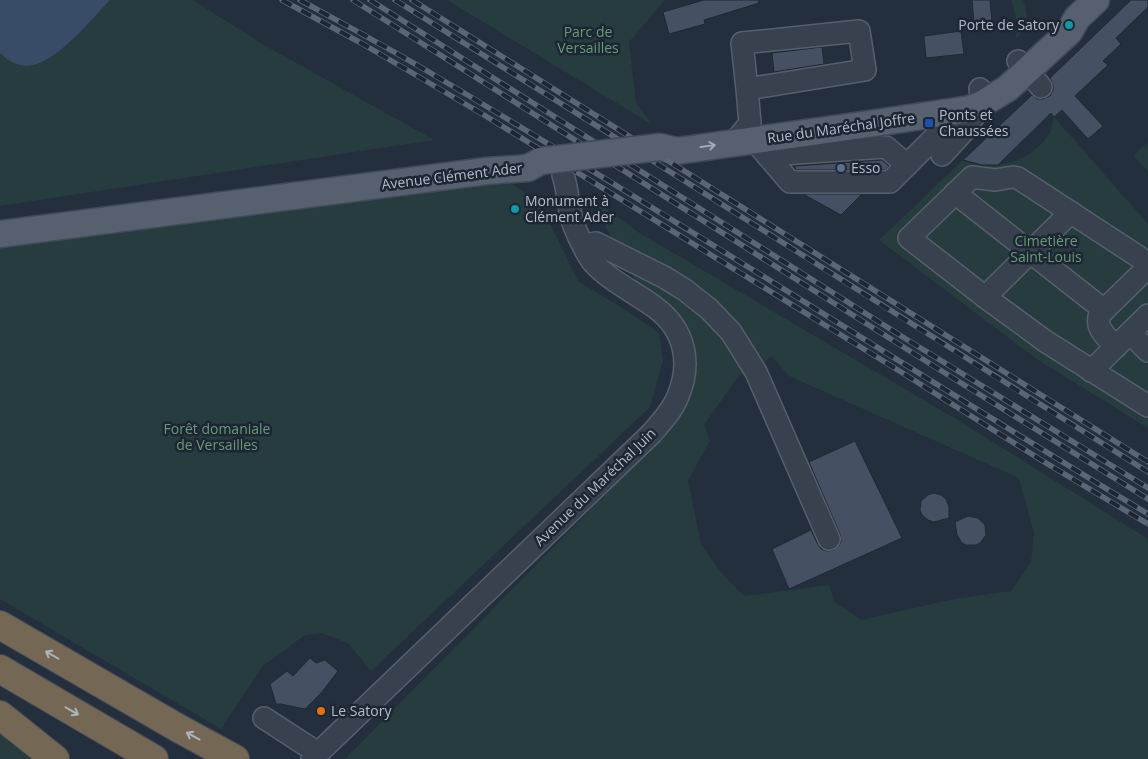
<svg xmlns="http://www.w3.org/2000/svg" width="1148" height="759" font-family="'Open Sans',sans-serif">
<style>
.green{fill:#263c3f;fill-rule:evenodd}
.water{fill:#394c67}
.building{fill:#455162;stroke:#1f2835}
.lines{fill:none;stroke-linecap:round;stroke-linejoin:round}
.minor-casing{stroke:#565f6c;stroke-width:24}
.major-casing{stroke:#414a57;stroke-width:29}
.highway-casing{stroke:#434c59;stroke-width:30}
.minor{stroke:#38414e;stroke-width:21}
.major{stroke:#56606e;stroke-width:26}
.highway{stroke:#746855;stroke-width:28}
.rail-casing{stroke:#5a6575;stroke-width:5.5}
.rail{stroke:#1d2633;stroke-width:4;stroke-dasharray:11;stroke-linecap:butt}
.major-bridge-casing{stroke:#414a57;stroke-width:29;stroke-linecap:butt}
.major-bridge{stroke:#56606e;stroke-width:26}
.oneway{stroke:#a1aab7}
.oneway2{stroke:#aeb4bd}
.culture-dot{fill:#0f9aa8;stroke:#1d2633;stroke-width:2}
.transit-dot{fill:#1a4fb4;stroke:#1d2633;stroke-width:2}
.service-dot{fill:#5c6f8a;stroke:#1d2633;stroke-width:2}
.food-dot{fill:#e8710a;stroke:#1d2633;stroke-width:2}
.labels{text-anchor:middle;stroke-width:5;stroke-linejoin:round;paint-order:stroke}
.poi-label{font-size:14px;fill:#b4bcc9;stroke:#1d2633;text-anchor:start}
.park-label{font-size:14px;fill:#6b9a76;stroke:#1d2633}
.street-label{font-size:14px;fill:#b4bcc9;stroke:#1d2633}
</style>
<rect width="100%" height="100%" fill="#242f3e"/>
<g class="green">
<path d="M110,0H193L259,42L434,140L0,206V53C7,60 17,66 27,66C55,66 92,19 110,0Z"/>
<path d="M447,0H665L629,42L636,103L651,124Z"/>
<path d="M1011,0H1023L1026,10L1028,27L1016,38C1018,24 1016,12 1011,0Z"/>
<path d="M1054,117L1148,224V428L1038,360L879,240L963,160C969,162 976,164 982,165C1008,168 1037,155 1050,132C1052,127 1053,121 1054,117Z"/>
<path d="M1148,142V171L1133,156Z"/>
<path d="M511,183L540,203L578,281L638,318L659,333L663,360L650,407L371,671L348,643L322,633L305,635L263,666L221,729L0,599V245Z"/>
<path d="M588,195L638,232L956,419L1148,539V759H345L677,422L691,375L686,332L635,280ZM771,356L789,376L1019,478L1034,533L1031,562L1011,591L954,599L861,620L835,602L829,585L744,596L719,570L701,544L688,480L710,441L704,425L740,374L748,379Z"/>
<path d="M0,734L30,759H0Z"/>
</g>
<path class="water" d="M0,0H110C92,19 54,66 27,66C17,66 7,60 0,53Z"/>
<g class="building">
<path d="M704,0H758L759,3L704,20L705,24L669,34L663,12Z"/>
<path d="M972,0H990L992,21L974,23Z"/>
<path d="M1131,0H1148V7L1116,38L1121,44L1103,61L1108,65L1075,96L1103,126L1088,139L1062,110L1054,117L1051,113L998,165H982L963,160L1032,95L1037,99H1043L1050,96L1053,90V85L1050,78Z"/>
<path d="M961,31L964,54L926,58L924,36Z"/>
<path d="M822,47L824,64L774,72L772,53Z"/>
<path d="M882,160L889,166L885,170H796L795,168V166Z"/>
<path d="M803,194H862L841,215Z"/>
<path d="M855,441L902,538L789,589L772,549L811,530L817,543L821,549L827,551L834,550L839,546L841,541L840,534L809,462Z"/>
<path d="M933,493L941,495L946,499L949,507V518L934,522L928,520L922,515L920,510L921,501L928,495Z"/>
<path d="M968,516L978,518L985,525L986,535L980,543L976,545H966L962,543L957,535L955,522Z"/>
<path d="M310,658L316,663L325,660L338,671L322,692L305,709L281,704H276L270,684L287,671L293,676Z"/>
</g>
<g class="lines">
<defs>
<g id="minor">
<path d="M1018,61L1041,87"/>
<path d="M754,140L790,182H890L951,121L956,111"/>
<path d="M734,143L750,123L747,89L865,70L859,31L742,43L747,89"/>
<path d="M767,155L886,147L907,165"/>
<path d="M942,155L964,131L982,104L980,89"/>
<path d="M955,193L1104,310"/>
<path d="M583,245L596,243L664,277L685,290L700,302L709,309L731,332L756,372L829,539"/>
<path d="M985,297L1071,212"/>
<path d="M1130,333L1148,351"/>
<path d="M1116,347C1107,337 1094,328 1100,314L1143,272L1146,264L1139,257L1018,178L1013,177L995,180L972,177L909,238L985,297L1045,341L1148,406"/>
<path d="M1091,371L1148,315"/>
<path d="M264,718L318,753"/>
<path d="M312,759L652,433C661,422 673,410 678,396C692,363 685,330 656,308C636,293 608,280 592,261C586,253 575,230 572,220C568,205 568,190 563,175"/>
</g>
<g id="major">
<path d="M660,147L677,151L862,125L970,109L982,104L1008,88L1069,32L1077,18L1096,0"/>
<path d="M0,234L487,171L528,168L541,161"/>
</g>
<g id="highway">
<path d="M0,625L178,728L235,759"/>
<path d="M0,669L154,759"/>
<path d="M0,715L55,759"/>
</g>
</defs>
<use href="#minor" class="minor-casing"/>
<use href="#major" class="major-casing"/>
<use href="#highway" class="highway-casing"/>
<use href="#minor" class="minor"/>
<use href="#major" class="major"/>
<use href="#highway" class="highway"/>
<defs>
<g id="rail">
<path d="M282,0L361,43L484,115L893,367L1046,463L1148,524"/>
<path d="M300,0C347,26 394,51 439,78C678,220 911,371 1148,514"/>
<path d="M353,0L924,360L1148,499"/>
<path d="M370,0L906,339L1148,488"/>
<path d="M395,0C647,156 897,316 1148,472"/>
<path d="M412,0L1148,462"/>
</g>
</defs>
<use href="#rail" class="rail-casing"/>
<use href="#rail" class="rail"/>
<defs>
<path id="major-bridge" d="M541,161L660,147"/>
</defs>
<use href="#major-bridge" class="major-bridge-casing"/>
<use href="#major-bridge" class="major-bridge"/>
</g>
<defs><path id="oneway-shaft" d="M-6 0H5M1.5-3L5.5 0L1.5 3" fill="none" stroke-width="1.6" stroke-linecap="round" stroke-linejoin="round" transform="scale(1.25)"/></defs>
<use class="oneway" href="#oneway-shaft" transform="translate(708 146) rotate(-8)"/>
<g class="oneway2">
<use href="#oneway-shaft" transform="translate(52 655) rotate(-150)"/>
<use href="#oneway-shaft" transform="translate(72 711) rotate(30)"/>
<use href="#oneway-shaft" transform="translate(193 736) rotate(-151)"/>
</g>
<g class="culture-dot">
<circle cx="1069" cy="25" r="5"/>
<circle cx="515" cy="209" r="5"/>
</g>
<rect class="transit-dot" x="924" y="118" width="10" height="10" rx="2.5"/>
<circle class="service-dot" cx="841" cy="168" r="5"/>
<circle class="food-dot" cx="321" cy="711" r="5"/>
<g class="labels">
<g class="poi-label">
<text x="1059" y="30" text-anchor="end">Porte de Satory</text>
<text x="939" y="120">Ponts et<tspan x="939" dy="16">Chaussées</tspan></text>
<text x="851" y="173">Esso</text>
<text x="525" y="206">Monument à<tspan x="525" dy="16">Clément Ader</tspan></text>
<text x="331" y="716">Le Satory</text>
</g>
<g class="park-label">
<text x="588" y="37">Parc de<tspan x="588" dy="16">Versailles</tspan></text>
<text x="1046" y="246">Cimetière<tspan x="1046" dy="16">Saint-Louis</tspan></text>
<text x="217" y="434">Forêt domaniale<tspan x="217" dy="16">de Versailles</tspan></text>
</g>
<g class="street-label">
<text transform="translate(841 128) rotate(-8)" y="5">Rue du Maréchal Joffre</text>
<text transform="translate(452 176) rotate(-7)" y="5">Avenue Clément Ader</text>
<text transform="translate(595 487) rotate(-44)" y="5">Avenue du Maréchal Juin</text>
</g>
</g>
</svg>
